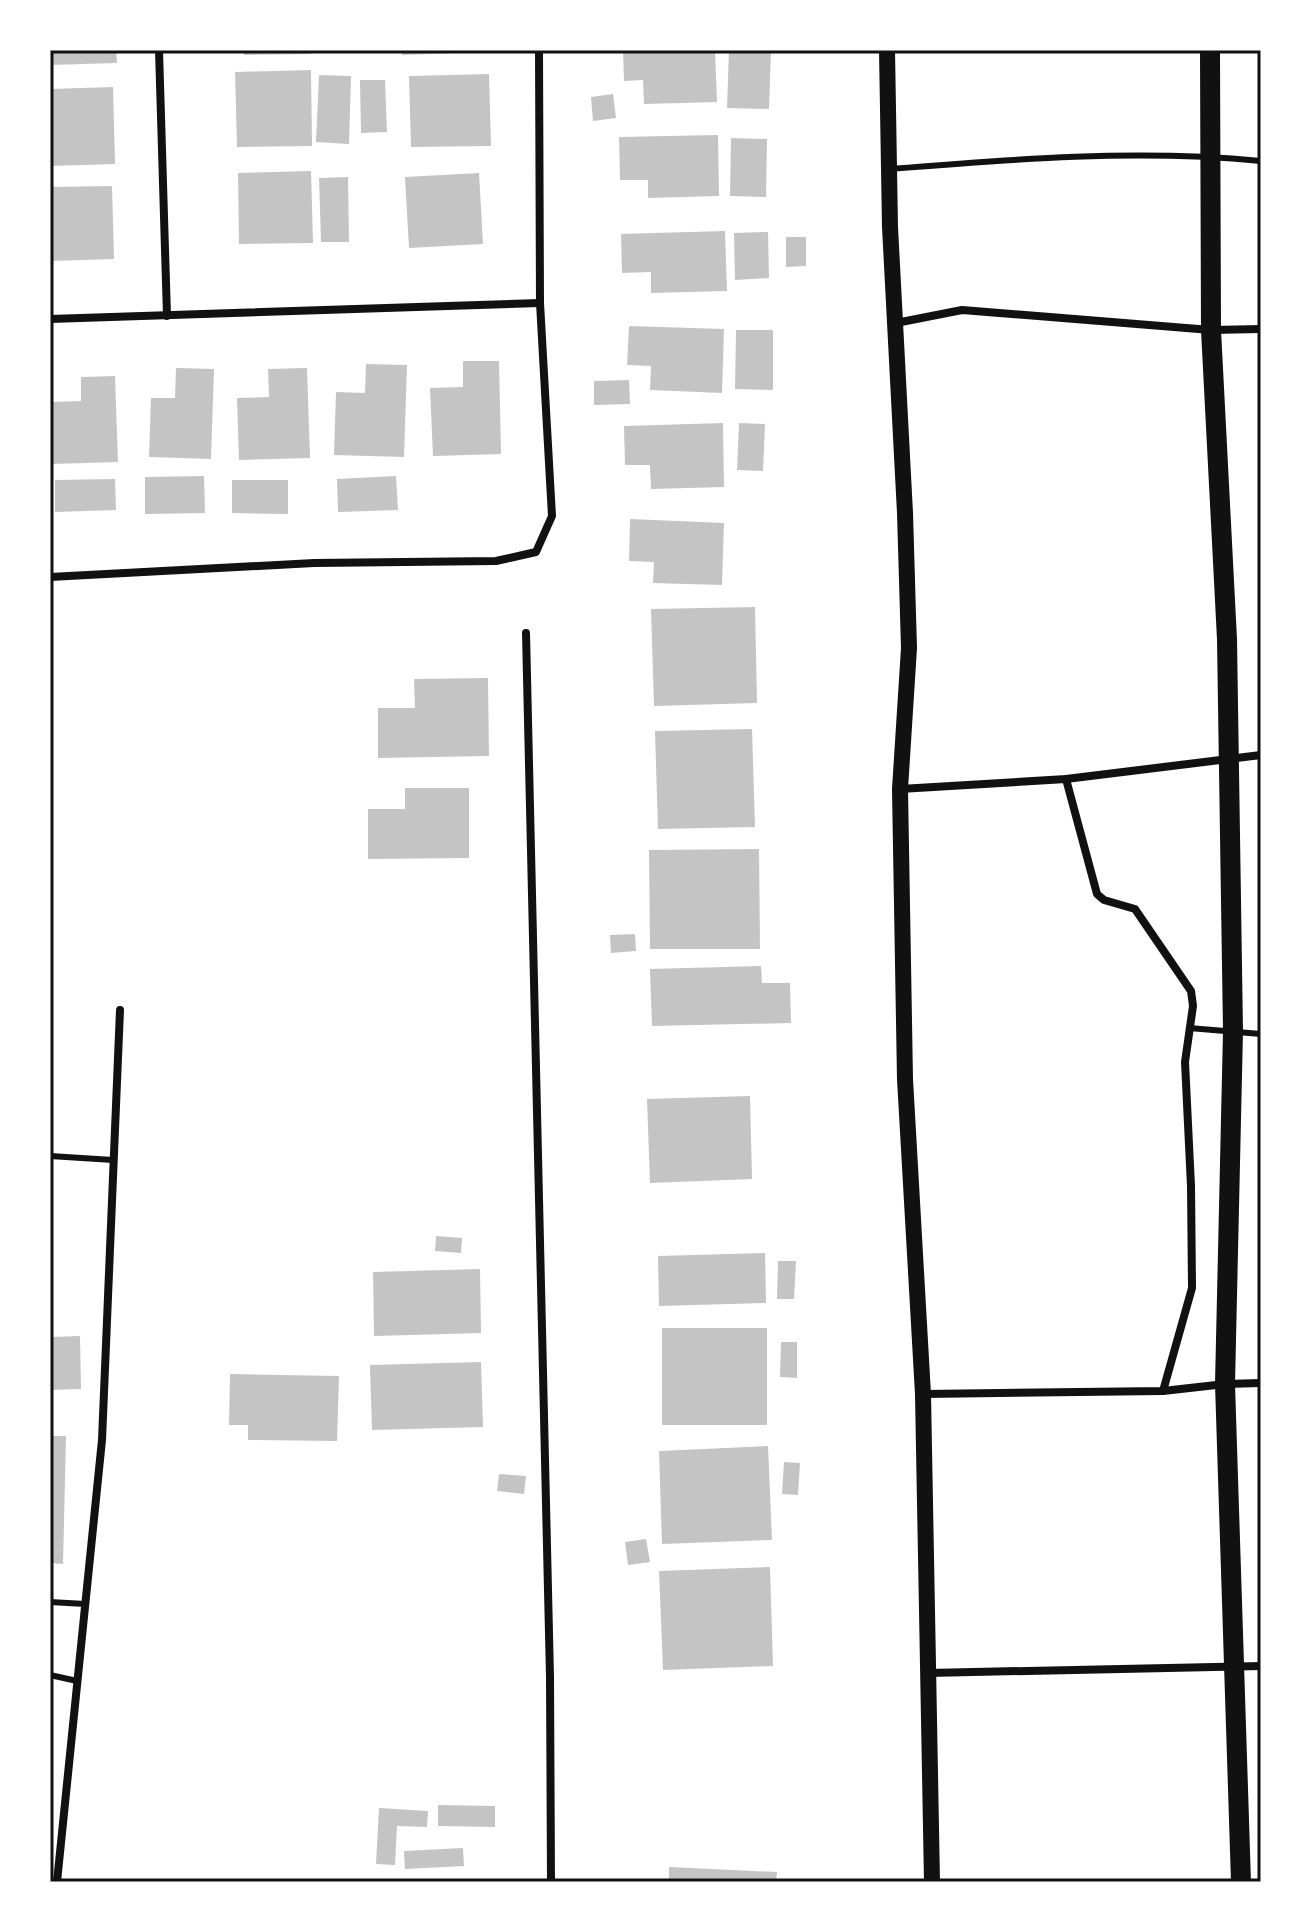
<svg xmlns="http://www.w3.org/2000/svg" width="1311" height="1932" font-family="'Times New Roman',serif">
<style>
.building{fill:#c4c4c4}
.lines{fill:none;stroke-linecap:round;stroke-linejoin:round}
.service{stroke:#111;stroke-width:6}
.minor{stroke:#111;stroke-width:8}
.secondary{stroke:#111;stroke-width:16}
.primary{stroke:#111;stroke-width:20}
.neatline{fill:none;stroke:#111;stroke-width:3}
</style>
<rect width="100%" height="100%" fill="#fff"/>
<g class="building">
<path d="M50,50H116L117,63L50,65Z"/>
<path d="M243,50H311V54L244,55Z"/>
<path d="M402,50H456V53L402,55Z"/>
<path d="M623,50H715L717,102L644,104L643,80L624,81Z"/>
<path d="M729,50H771L769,109L727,108Z"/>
<path d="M311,70L312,146L237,147L235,72Z"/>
<path d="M489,74L491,146L411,147L409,76Z"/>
<path d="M319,75L351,76L349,144L316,142Z"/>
<path d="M360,80H385L387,132L361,133Z"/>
<path d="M113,87L115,164L50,166V89Z"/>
<path d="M613,94L616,118L593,121L591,97Z"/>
<path d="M718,135L719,196L648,198V180H620L619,137Z"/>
<path d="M731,138L767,139L766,197L730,196Z"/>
<path d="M311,171L313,243L239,244L238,173Z"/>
<path d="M479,173L483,244L409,248L405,177Z"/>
<path d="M348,177L349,242H321L319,178Z"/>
<path d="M112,186L114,259L50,261V187Z"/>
<path d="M725,231L727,291L651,293V272L622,273L621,234Z"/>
<path d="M768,232L769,278L735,280L734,233Z"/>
<path d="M786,237H806V266L786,267Z"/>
<path d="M629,326L724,329L722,393L650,390L651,366L627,365Z"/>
<path d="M736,330H773V390L735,389Z"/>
<path d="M463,361H499L501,454L433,456L430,388L463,387Z"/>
<path d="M366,364L407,365L404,457L334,455L336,392L365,393Z"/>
<path d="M176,368L214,369L211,459L149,457L151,398H175Z"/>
<path d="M307,368L310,458L239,460L237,398L269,397L268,369Z"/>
<path d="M115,376L118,462L52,464L50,402L81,401V377Z"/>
<path d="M629,380L630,404L594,405V381Z"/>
<path d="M723,423L724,487L651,489L650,465H625L624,426Z"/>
<path d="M739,423L765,424L763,471L737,470Z"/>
<path d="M204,476L205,513L145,514V477Z"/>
<path d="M396,476L398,510L338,512L337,479Z"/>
<path d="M115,479L116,510L55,512V480Z"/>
<path d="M232,480H288V514L232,513Z"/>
<path d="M630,519L724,523L722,585L653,583L654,562L629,561Z"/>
<path d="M755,607L757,703L654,706L651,609Z"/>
<path d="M488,678L489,756L378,758V708H415L414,679Z"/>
<path d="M752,729L755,827L658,829L655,731Z"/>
<path d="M405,788H469V858L368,859V809H405Z"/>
<path d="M759,849L760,949H650L649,850Z"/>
<path d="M635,934L636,951L611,953L610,935Z"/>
<path d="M761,966L762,983H790L791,1023L652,1026L650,969Z"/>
<path d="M750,1096L752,1179L650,1183L647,1099Z"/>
<path d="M436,1236L462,1238L461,1253L435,1251Z"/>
<path d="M765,1253L766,1303L659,1306L658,1256Z"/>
<path d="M778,1261H796L794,1299H777Z"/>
<path d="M480,1269L481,1333L374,1336L373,1272Z"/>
<rect x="662" y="1328" width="105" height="97"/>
<path d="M80,1336L81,1389L50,1390V1337Z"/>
<path d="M781,1342H797V1378L780,1377Z"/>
<path d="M481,1362L483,1427L372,1430L370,1365Z"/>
<path d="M230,1374L339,1376L337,1441L248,1440V1425H229Z"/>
<path d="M50,1436H66L63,1564L50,1563Z"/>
<path d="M768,1446L772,1540L662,1544L659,1451Z"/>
<path d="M784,1462L800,1463L798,1495L782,1494Z"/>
<path d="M499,1474L526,1476L524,1494L497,1491Z"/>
<path d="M646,1539L650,1562L628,1565L625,1542Z"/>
<path d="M770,1567L773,1666L663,1670L659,1571Z"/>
<path d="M438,1805L495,1806V1827L438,1826Z"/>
<path d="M379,1808L428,1811L427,1827L397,1826L395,1865L376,1864Z"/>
<path d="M463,1848L464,1866L405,1869L404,1851Z"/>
<path d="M669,1867L777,1872L776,1882H669Z"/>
</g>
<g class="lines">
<g class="service">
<path d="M889,169C1013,159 1137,149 1261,161"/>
<path d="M1189,1028L1261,1034"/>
<path d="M50,1156L113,1160"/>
<path d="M50,1602L85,1604"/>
<path d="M50,1675L77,1681"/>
</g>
<g class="minor">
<path d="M159,50L167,316"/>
<path d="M50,319L540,303"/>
<path d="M896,323L962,310L1211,330L1261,329"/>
<path d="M50,577L314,563L496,561L536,552L552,516L540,303L539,50"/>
<path d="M526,633L550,1677L551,1882"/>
<path d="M1066,779L1097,894L1104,900L1135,909L1191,991L1193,1006L1185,1062L1191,1186L1192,1288L1163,1391"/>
<path d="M900,789L1066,779L1261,755"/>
<path d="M924,1394L1163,1391L1225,1384L1261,1383"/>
<path d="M928,1673L1261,1666"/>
<path d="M57,1882L102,1440L120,1010"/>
</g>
<path class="secondary" d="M887,50L890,227L905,513L909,648L900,789L905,1079L923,1394L932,1882"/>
<path class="primary" d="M1210,50L1211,330L1227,639L1233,1031L1225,1384L1241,1882"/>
</g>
<rect width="1311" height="1932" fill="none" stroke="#ffffff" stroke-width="104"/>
<rect x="52" y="52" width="1207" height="1828" class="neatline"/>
</svg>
